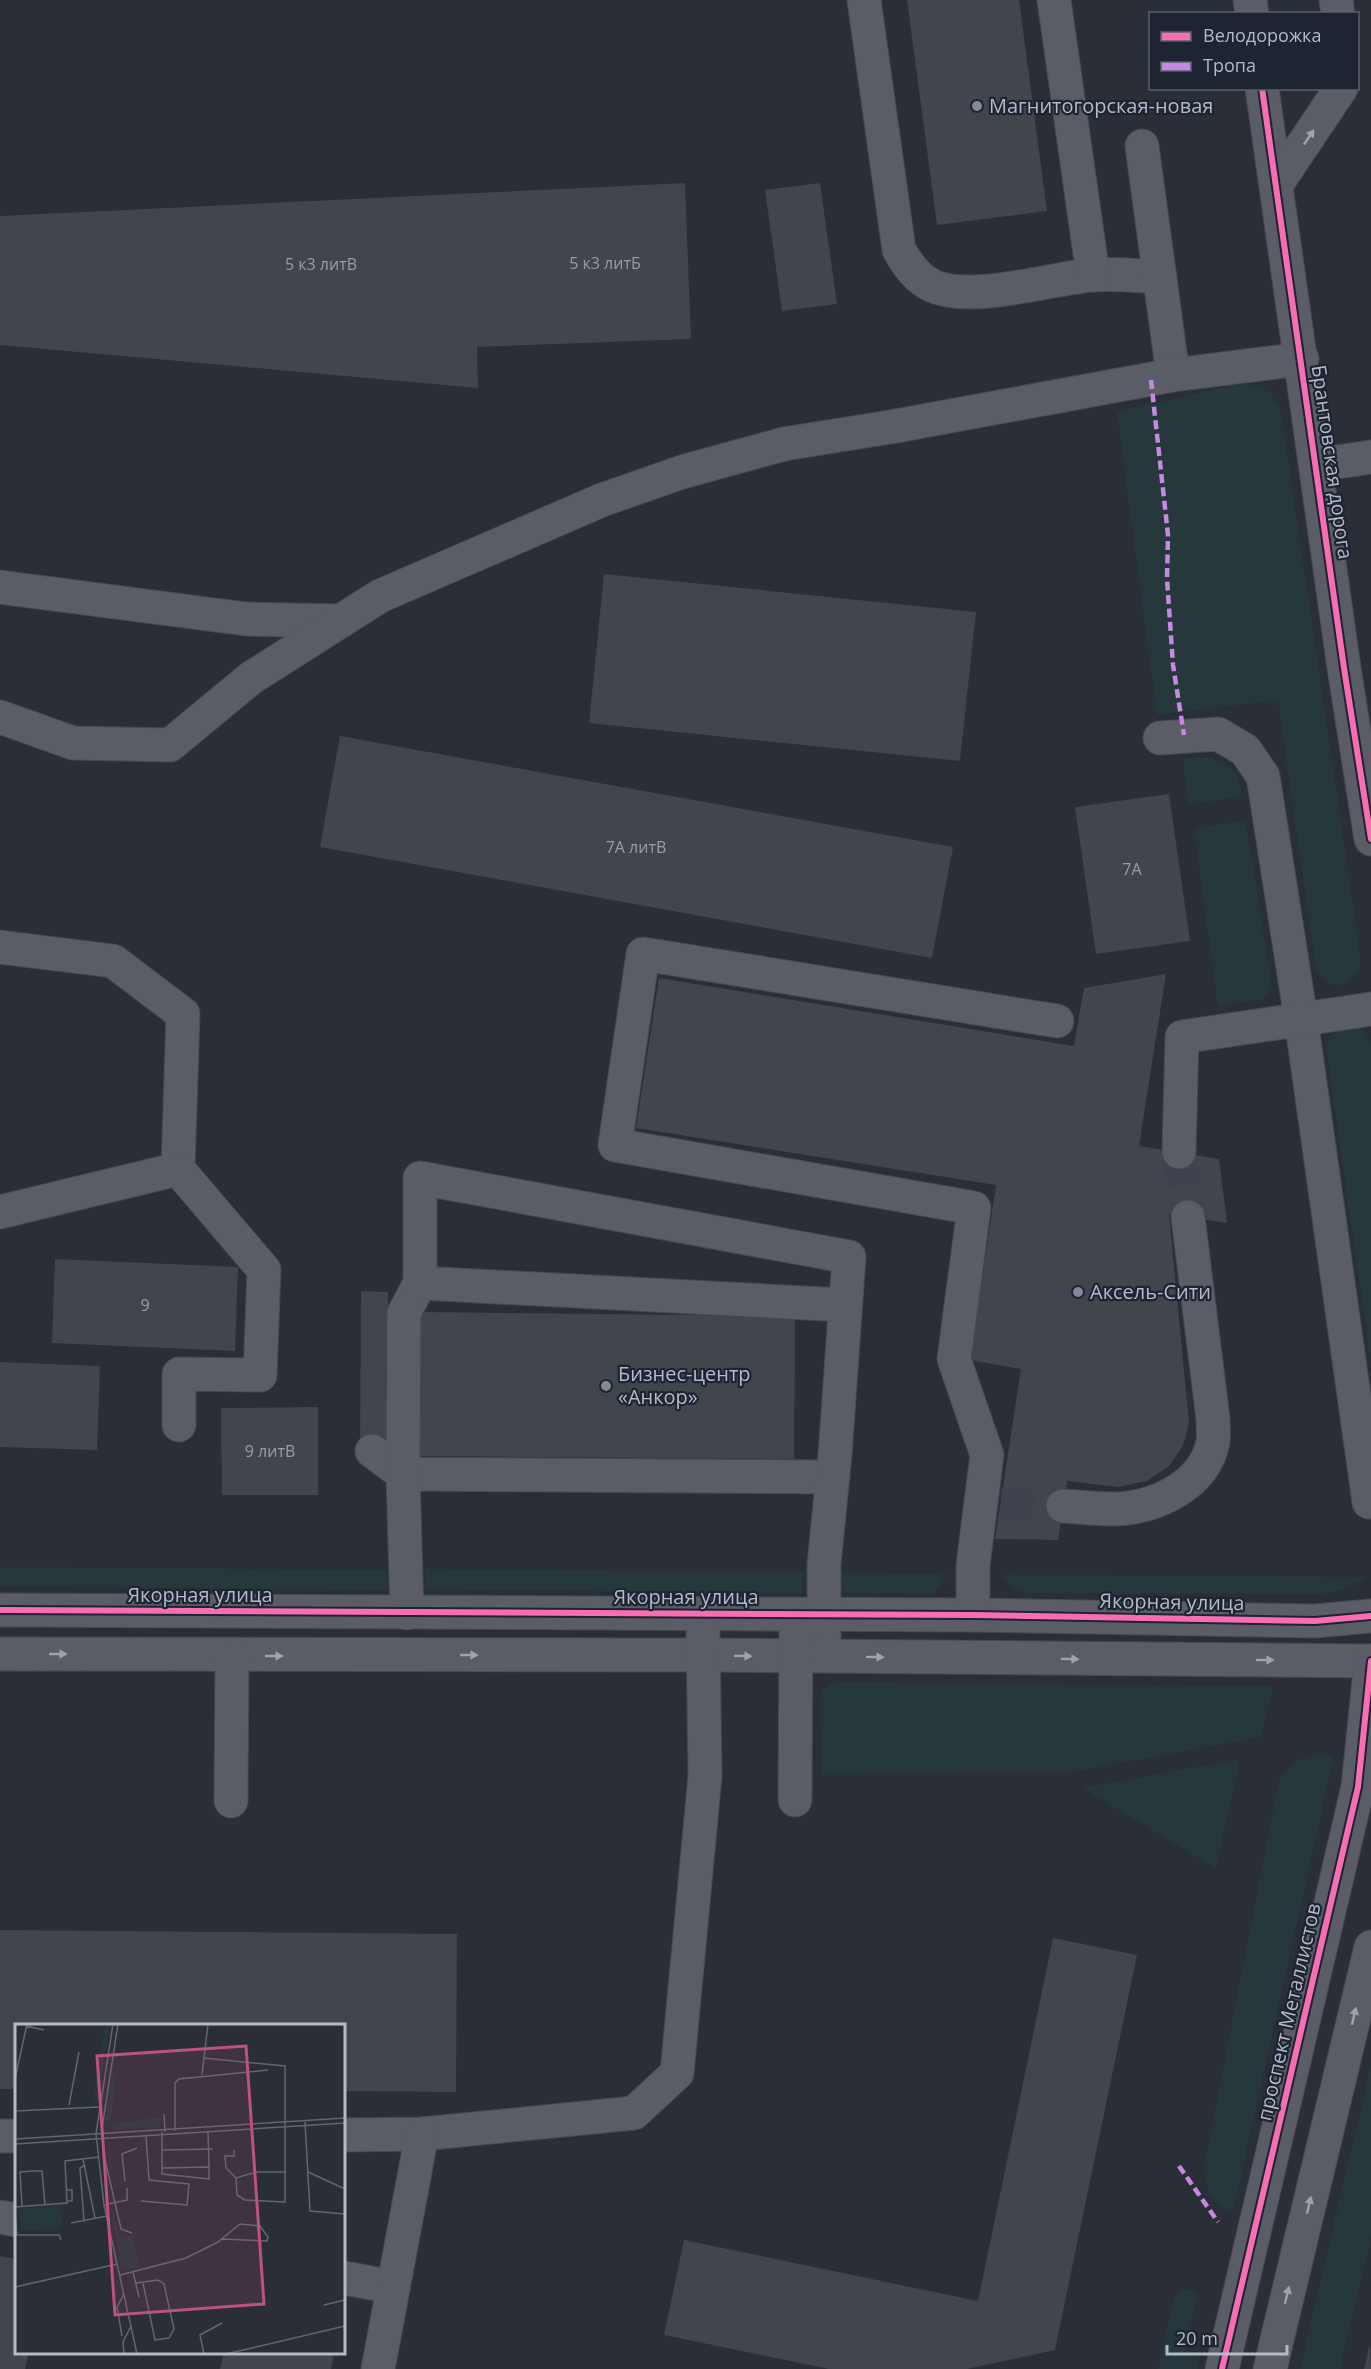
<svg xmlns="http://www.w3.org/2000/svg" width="1371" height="2369" font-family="'Open Sans',sans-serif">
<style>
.green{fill:#27383d}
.building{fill:#41454c}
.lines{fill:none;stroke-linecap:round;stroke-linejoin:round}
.minor-tunnel{stroke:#3f434d;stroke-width:33;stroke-dasharray:33 16;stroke-linecap:butt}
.minor-casing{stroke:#464950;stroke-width:35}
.minor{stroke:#5a5d65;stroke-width:33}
.quiet{stroke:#c787e3;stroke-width:4.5;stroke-dasharray:9 4.5;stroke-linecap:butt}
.cycleway-casing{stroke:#1d2432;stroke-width:10}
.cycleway{stroke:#f96db3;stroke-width:6}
.oneway{fill:#9ea3af}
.poi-dot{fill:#848995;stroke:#1d2432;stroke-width:2}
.labels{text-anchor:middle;stroke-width:4.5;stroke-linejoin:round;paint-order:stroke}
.number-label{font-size:16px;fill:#979da9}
.poi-label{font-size:20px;fill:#b4bac8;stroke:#1d2432;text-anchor:start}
.street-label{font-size:20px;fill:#b4bac8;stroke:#1d2432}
.inset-road{fill:none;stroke:#616671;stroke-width:1.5}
.view{fill:#bd5181;fill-opacity:0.15;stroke:#bd5181;stroke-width:3}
.inset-edge{fill:none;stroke:#b4bac8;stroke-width:3}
</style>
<rect width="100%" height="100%" fill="#2a2e37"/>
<g class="green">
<path d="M1248,384C1269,388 1272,393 1281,411L1361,961C1353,988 1331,994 1316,970L1278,700L1157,715L1117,412L1232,385Z"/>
<path d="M1207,757C1232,763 1236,771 1242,796L1189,805L1183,759Z"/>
<path d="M1246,821L1272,988L1264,999L1218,1006L1194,828Z"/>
<path d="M1357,1026L1365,1032L1371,1043V1364L1326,1047C1333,1028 1339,1029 1357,1026Z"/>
<path d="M0,1567L387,1570V1590L0,1586Z"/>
<path d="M425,1569L803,1572V1593L425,1589Z"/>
<path d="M841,1572L948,1575L932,1594L845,1592L842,1585Z"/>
<path d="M1000,1575L1368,1577C1352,1588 1338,1591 1319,1594L1023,1593L1010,1585Z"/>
<path d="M836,1682L1273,1686L1261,1737L1072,1772L822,1773L820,1700C822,1689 826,1686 836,1682Z"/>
<path d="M1334,1755L1233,2212C1211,2206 1206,2188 1204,2168L1279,1780C1296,1756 1305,1756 1334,1755Z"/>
<path d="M1240,1759L1216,1868L1082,1788Z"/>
<path d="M1371,2066V2236L1340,2369H1300Z"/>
<path d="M1184,2289L1198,2291L1186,2349L1200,2356L1197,2369H1158L1173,2301L1178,2292Z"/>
</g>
<g class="building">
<path d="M907,0H1019L1047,211L937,225Z"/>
<path d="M685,183L691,339L477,347L478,388L0,345V216Z"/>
<path d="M820,183L837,304L782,311L765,190Z"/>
<path d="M604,574L976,612L960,761L589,723Z"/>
<path d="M340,736L953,847L932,958L320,847Z"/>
<path d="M1169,794L1190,941L1096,954L1075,807Z"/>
<path d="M1166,974L1139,1146L1219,1159L1227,1223L1169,1214L1189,1423L1183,1446L1169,1466L1147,1481L1119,1487L1067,1481L1058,1540L995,1539L1021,1369L970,1360L996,1185L636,1128L659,978L1074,1046L1084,988Z"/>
<path d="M55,1259L238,1267L235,1351L52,1343Z"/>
<path d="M361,1291L388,1292L387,1452L360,1451Z"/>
<path d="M419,1312L795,1316L794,1459L417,1456Z"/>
<path d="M0,1362L100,1366L97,1450L0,1447Z"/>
<path d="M318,1407V1495H222L221,1408Z"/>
<path d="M0,1930L457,1934L456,2092L344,2091V2026H16V2089H0Z"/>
<path d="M1053,1938L1137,1955L1055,2350L967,2369H829L664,2335L684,2240L978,2301Z"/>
<path d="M0,2256L16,2259V2352H29L25,2369H0Z"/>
<path d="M1370,2343L1371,2369H1364Z"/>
<path d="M224,2352H334L331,2369H220Z"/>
</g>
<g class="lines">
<g class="minor-tunnel">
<path d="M1179,1152L1188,1217"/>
<path d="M1001,1505L1063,1506"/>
</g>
<defs>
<g id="minor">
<path d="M864,0L899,250C907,264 917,279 933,286C972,303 1049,279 1091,275C1114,273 1138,276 1160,277"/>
<path d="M1054,0L1093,275"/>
<path d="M1250,0L1252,14"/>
<path d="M1336,0L1338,14"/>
<path d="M1262,88L1344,668L1371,839"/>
<path d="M1142,146L1173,375"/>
<path d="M1276,185L1341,88"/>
<path d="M1316,465L1371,457"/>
<path d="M0,587L246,619L341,621"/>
<path d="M0,717L73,743L170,745L251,678L380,596L602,500L682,472L784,444L896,426L1173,375L1302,359"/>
<path d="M1160,738L1218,734L1245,750L1263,776L1301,1019L1369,1502"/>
<path d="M0,947L113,961L183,1014L178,1169"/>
<path d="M1179,1152L1182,1037L1371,1009"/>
<path d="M0,1212L178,1169L264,1270L260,1375L179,1374V1425"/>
<path d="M372,1451L403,1474L833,1477"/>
<path d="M1063,1506C1080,1507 1097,1509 1114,1509C1155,1508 1204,1486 1213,1442C1214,1435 1213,1426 1213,1419L1188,1217"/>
<path d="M0,1610L973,1615L1315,1621L1371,1616"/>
<path d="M407,1613L403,1474L404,1313L420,1283"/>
<path d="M973,1615V1565L987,1455L954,1359L974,1208L615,1145L643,954L1057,1021"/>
<path d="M824,1637V1564L835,1455L849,1257L420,1178V1283L845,1305"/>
<path d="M0,1654L702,1655L1371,1661"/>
<path d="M795,1800L796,1634"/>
<path d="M231,1801L232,1656"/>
<path d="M344,2135L422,2134L634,2113L677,2073L705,1776L703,1634"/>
<path d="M0,2136H16"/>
<path d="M0,2217L16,2220"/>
<path d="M344,2278L393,2287"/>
<path d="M378,2369L422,2134"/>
<path d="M1222,2369L1358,1787L1371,1661"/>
<path d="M1270,2369L1371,1947"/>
</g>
</defs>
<use href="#minor" class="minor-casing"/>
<use href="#minor" class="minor"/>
<g class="quiet">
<path d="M1151,380L1168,535L1167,579L1173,665L1184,735"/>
<path d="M1179,2166L1218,2222"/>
</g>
<defs>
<g id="cycleway">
<path d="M1262,88L1344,668L1371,839"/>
<path d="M0,1610L973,1615L1315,1621L1371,1616"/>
<path d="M1222,2369L1358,1787L1371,1661"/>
</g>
</defs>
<use href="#cycleway" class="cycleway-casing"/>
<use href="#cycleway" class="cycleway"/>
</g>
<defs><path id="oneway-solid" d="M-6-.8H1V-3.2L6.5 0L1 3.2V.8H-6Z" transform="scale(1.5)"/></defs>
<g class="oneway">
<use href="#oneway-solid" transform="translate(1309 137) rotate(-56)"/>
<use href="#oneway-solid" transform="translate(58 1654)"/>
<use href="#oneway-solid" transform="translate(469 1655)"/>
<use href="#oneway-solid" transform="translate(274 1656)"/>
<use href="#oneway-solid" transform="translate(743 1656) rotate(1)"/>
<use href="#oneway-solid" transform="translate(875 1657) rotate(1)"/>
<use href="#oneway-solid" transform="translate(1070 1659) rotate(1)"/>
<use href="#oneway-solid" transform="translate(1265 1660)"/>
<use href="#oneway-solid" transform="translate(1354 2016) rotate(-77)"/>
<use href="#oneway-solid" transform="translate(1309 2205) rotate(-77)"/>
<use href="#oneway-solid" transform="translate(1287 2295) rotate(-77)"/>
</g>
<g class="poi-dot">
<circle cx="977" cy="106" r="6"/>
<circle cx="1078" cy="1292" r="6"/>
<circle cx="606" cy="1386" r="6"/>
</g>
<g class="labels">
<g class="number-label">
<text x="605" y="269">5 к3 литБ</text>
<text x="321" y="270">5 к3 литВ</text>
<text x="636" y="853">7А литВ</text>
<text x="1132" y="875">7А</text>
<text x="145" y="1311">9</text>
<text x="270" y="1457">9 литВ</text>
</g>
<g class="poi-label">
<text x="989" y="113">Магнитогорская-новая</text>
<text x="1090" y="1299">Аксель-Сити</text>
<text x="618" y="1381">Бизнес-центр<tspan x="618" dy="23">«Анкор»</tspan></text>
</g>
<g class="street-label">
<text transform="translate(1332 462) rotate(82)" y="7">Брантовская дорога</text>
<text x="200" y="1602">Якорная улица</text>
<text x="686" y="1604">Якорная улица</text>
<text transform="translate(1172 1602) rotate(1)" y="7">Якорная улица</text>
<text transform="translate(1289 2012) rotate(-77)" y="7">проспект Металлистов</text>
</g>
</g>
<g transform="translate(15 2024)">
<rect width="330" height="330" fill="#2a2e37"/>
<path d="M90,0H95L82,81L77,80ZM98,48L101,53L96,96L90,99ZM146,93L145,103L98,106V100ZM45,182L47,204L6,207L5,185ZM96,183L105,213L118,211L124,244L106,245Z" fill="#27383d"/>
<path class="inset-road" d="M98,0L81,110L89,181L122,330M11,2L29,6M189,34L270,42V178L230,176L222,171L221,154M187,51L193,0M0,55L12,0M54,81L64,28M0,87L84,83M149,90L150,108M290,98L295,187L330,190M160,107V59L164,55L253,46M193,107L194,143M147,108V150L194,155V143L147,144M86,111L103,0M0,115L330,94M0,120L330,99M147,126L198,125M219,126V132H210L211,144L221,154L241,148H271M88,127L106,205L117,209M68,135L80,194M293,148L330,165M110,157L107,130L122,124M52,166H57V177H52M126,177L172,181L174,160L134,156L131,112M89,181L112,176V164M7,182L5,148L18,147H27L30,181M0,183L52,179L50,137L84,133M0,190L2,211M69,197L65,144L70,141M56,199L92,192M0,211H44L46,216M118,248L124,273M105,251L171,234L203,218L225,200L245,202L253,213L252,217L207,215M121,259L143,256L149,260L159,305L154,314L140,316L128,259M0,263L102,240M309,281L330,276M107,312L102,283L109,270M109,330L108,318L116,302M189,330L185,311L207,299M211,330L330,302"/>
<path class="view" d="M231,22L249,280L100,291L82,32Z"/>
<rect width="330" height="330" class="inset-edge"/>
</g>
<rect x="1149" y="12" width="210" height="78" fill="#1d2432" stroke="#59606e" stroke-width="1.5"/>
<rect x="1161" y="32" width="30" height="9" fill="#f96db3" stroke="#59606e" stroke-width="1.5"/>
<text x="1203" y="42" font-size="18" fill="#b4bac8">Велодорожка</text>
<rect x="1161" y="62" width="30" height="9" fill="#c787e3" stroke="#59606e" stroke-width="1.5"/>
<text x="1203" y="72" font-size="18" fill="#b4bac8">Тропа</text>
<path d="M1167 2345v9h120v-9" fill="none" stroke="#b4bac8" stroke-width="3"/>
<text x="1176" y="2345" font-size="18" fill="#b4bac8" stroke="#1d2432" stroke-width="4.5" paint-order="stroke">20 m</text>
</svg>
